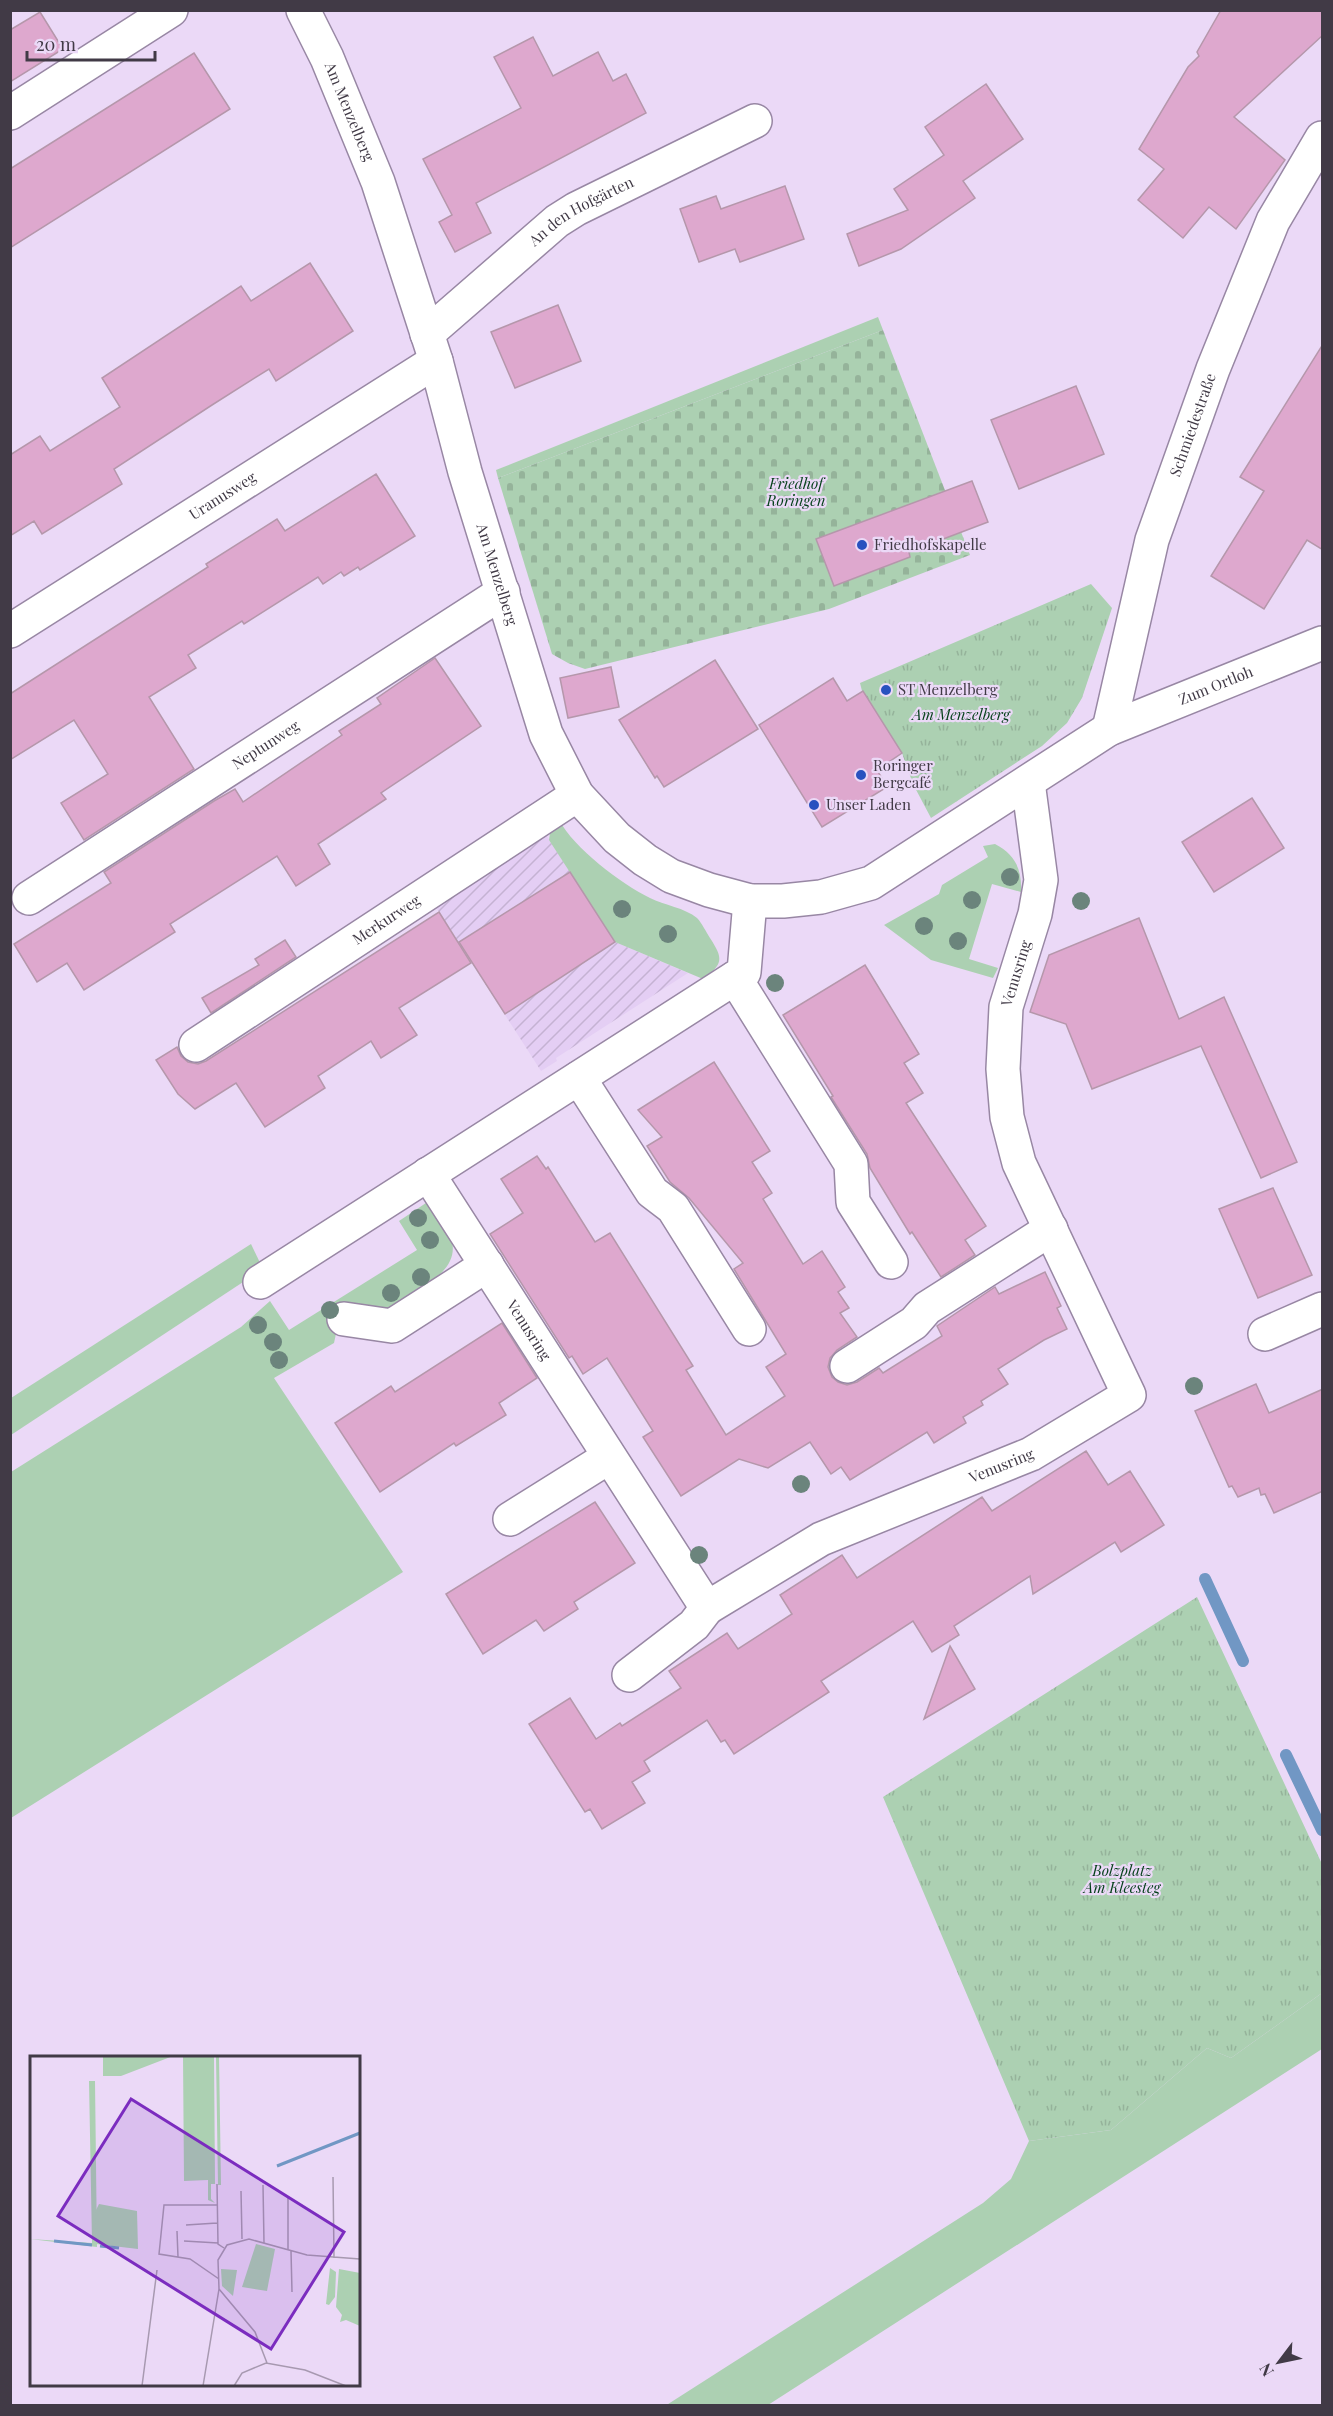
<svg xmlns="http://www.w3.org/2000/svg" width="1333" height="2416" font-family="'Playfair Display',serif">
<style>
.industrial{fill:url(#industrial-furrows)}
.grass{fill:#acd0b2}
.cemetery{fill:url(#cemetery-stones)}
.park{fill:url(#park-tufts)}
.lines{fill:none;stroke-linecap:round;stroke-linejoin:round}
.stream{stroke:#7197c4;stroke-width:12}
.building{fill:#dea8ce;stroke:#b597ab;stroke-width:1.5}
.minor-casing{stroke:#9887a4;stroke-width:36}
.minor{stroke:#fff;stroke-width:33}
.tree{fill:#6b847c}
.poi-dot{fill:#2851bf;stroke:#ebd9f7;stroke-width:2}
.labels{text-anchor:middle;stroke-width:4.5;stroke-linejoin:round;paint-order:stroke}
.street-label{font-size:15px;fill:#413a46;stroke:#ebd9f7}
.park-label{font-size:15px;font-style:italic;fill:#033f18;stroke:#ebd9f7}
.poi-label{font-size:15px;fill:#413a46;stroke:#ebd9f7;text-anchor:start}
.inset-river{fill:none;stroke:#7197c4;stroke-width:3}
.inset-road{fill:none;stroke:#a799b0;stroke-width:1.5}
.view{fill:#7b2cbf;fill-opacity:0.15;stroke:#7b2cbf;stroke-width:3}
.inset-edge{fill:none;stroke:#413a46;stroke-width:3}
</style>
<defs>
<pattern id="industrial-furrows" width="10" height="10" patternUnits="userSpaceOnUse" patternTransform="scale(1.5)"><rect width="10" height="10" fill="#e4cef4"/><path d="M-1 1l2-2M0 10L10 0M9 11l2-2" fill="none" stroke="#c5b2d3"/></pattern>
<pattern id="cemetery-stones" width="16" height="16" patternUnits="userSpaceOnUse" patternTransform="scale(1.5)"><rect width="16" height="16" fill="#acd0b2"/><path d="M2 7V4a2 2 0 0 1 4 0v3zM10 15v-3a2 2 0 0 1 4 0v3z" fill="#95b39a"/></pattern>
<pattern id="park-tufts" width="24" height="20" patternUnits="userSpaceOnUse" patternTransform="scale(1.5)"><rect width="24" height="20" fill="#acd0b2"/><path d="M3 7l-1-3M5 7V3M7 7l1-3M15 17l-1-3M17 17v-4M19 17l1-3" fill="none" stroke="#95b39a"/></pattern>
</defs>
<rect width="100%" height="100%" fill="#ebd9f7"/>
<path class="industrial" d="M543,830L615,942L688,973L556,1058L557,1061L541,1071L432,901Z"/>
<g class="grass">
<path d="M878,317L883,330L498,478L496,470Z"/>
<path d="M559,820C574,848 621,884 650,898C664,905 685,908 697,918C702,923 706,932 710,938C723,958 724,964 703,979L615,942L549,840L551,826Z"/>
<path d="M995,844C1016,855 1022,870 1021,892L992,884L969,959L998,968L993,978L931,960L884,925L939,894L942,885L988,857L983,846Z"/>
<path d="M426,1203C436,1207 440,1217 446,1227C465,1259 441,1276 416,1292C405,1299 396,1307 383,1309C370,1311 355,1308 342,1306L334,1343L274,1378L403,1572L11,1818V1472L241,1327L270,1301L289,1330L417,1250L399,1221Z"/>
<path d="M251,1244L263,1269L11,1435V1398Z"/>
<path d="M1322,1993V2049L768,2405L665,2406L983,2203L1011,2179L1029,2141L1111,2130L1207,2048L1231,2058Z"/>
</g>
<path class="cemetery" d="M883,330L970,555L829,609L585,669L568,663L552,654L498,478Z"/>
<g class="park">
<path d="M1091,584L1112,608L1082,698L1067,723L1042,746L931,818L913,784L902,753L862,691L860,683Z"/>
<path d="M1197,1597L1322,1864V1993L1231,2058L1207,2048L1111,2130L1029,2141L883,1797Z"/>
</g>
<g class="lines">
<g class="stream">
<path d="M1205,1579L1243,1661"/>
<path d="M1286,1755L1322,1830"/>
</g>
</g>
<g class="building">
<path d="M1221,10H1323V35L1234,117L1285,160L1236,229L1209,207L1183,238L1138,200L1164,169L1139,149L1188,67L1199,56L1197,52Z"/>
<path d="M40,12L63,49L10,82V30Z"/>
<path d="M533,37L553,76L598,52L613,81L626,74L646,113L476,203L491,233L455,252L439,222L452,215L423,159L521,108L494,57Z"/>
<path d="M194,53L230,109L10,248V169Z"/>
<path d="M986,84L1023,139L963,181L975,198L901,249L859,266L847,234L908,210L894,189L944,155L925,127Z"/>
<path d="M785,186L804,239L740,262L735,249L699,262L680,209L716,196L721,209Z"/>
<path d="M310,263L353,331L276,381L269,369L212,405L114,469L122,484L42,534L34,521L10,536V455L40,436L50,451L120,407L102,378L241,286L251,301Z"/>
<path d="M558,305L581,361L515,388L491,332Z"/>
<path d="M1323,344V550L1307,540L1264,609L1211,576L1264,491L1240,477Z"/>
<path d="M1076,386L1104,454L1019,489L991,420Z"/>
<path d="M376,474L415,536L360,570L358,567L344,576L341,572L323,584L318,577L244,624L242,621L188,655L196,668L149,697L194,769L84,840L61,803L108,774L74,720L10,760V694L208,567L206,564L277,519L285,531Z"/>
<path d="M972,481L988,522L909,552L910,557L834,586L816,539Z"/>
<path d="M435,658L481,726L381,793L386,799L318,844L330,864L296,886L277,856L170,924L175,932L84,990L67,963L37,982L14,944L111,883L104,872L214,801L235,789L243,802L342,735L339,731L381,704L377,698Z"/>
<path d="M715,660L758,729L664,787L657,776L655,778L619,720Z"/>
<path d="M611,667L619,707L568,718L560,678Z"/>
<path d="M833,678L847,701L863,691L902,753L877,770L887,787L822,827L759,725Z"/>
<path d="M1252,798L1284,848L1214,892L1182,842Z"/>
<path d="M570,872L615,942L505,1014L459,942Z"/>
<path d="M439,912L471,963L399,1008L417,1035L381,1058L371,1041L318,1076L325,1088L265,1127L236,1083L195,1109L178,1094L156,1060L177,1047L181,1056L188,1062L198,1064L206,1061Z"/>
<path d="M1139,918L1179,1019L1224,997L1297,1162L1261,1178L1201,1046L1092,1089L1066,1024L1030,1012L1049,955Z"/>
<path d="M285,940L296,957L211,1013L202,998L259,965L255,959Z"/>
<path d="M865,965L919,1054L904,1063L923,1093L906,1103L986,1226L965,1240L975,1255L941,1277L912,1232L910,1234L870,1168L867,1154L831,1097L833,1096L783,1015Z"/>
<path d="M714,1062L770,1151L752,1162L772,1193L763,1199L803,1264L822,1251L845,1287L838,1292L849,1308L840,1313L857,1337L837,1350L830,1358L828,1367L832,1377L838,1382L847,1385L857,1382L879,1368L883,1373L942,1336L937,1326L995,1287L999,1294L1045,1272L1061,1306L1057,1308L1067,1329L1044,1340L998,1369L1008,1384L981,1401L983,1405L963,1417L966,1423L934,1443L927,1432L850,1480L841,1467L831,1474L810,1442L768,1468L739,1459L681,1496L643,1437L653,1431L607,1358L583,1374L572,1356L569,1358L490,1234L523,1213L501,1179L537,1156L546,1169L548,1167L595,1242L610,1233L693,1366L686,1370L726,1435L785,1396L766,1367L786,1354L734,1269L743,1263L689,1198L670,1182L647,1146L662,1137L638,1110Z"/>
<path d="M1273,1188L1312,1275L1258,1298L1219,1209Z"/>
<path d="M502,1323L537,1378L499,1403L506,1415L456,1446L454,1443L380,1492L335,1423L391,1386L395,1392Z"/>
<path d="M1256,1384L1269,1413L1323,1389V1491L1274,1513L1265,1494L1261,1495L1259,1488L1238,1497L1232,1486L1229,1487L1195,1411Z"/>
<path d="M1086,1451L1108,1485L1130,1471L1164,1525L1121,1552L1115,1542L1033,1594L1030,1576L954,1626L959,1635L932,1652L913,1621L821,1681L829,1692L734,1754L725,1740L721,1742L707,1720L644,1761L650,1771L632,1782L645,1803L602,1829L590,1809L585,1812L529,1724L570,1698L596,1739L620,1723L622,1726L681,1688L669,1671L727,1633L738,1649L792,1614L780,1595L842,1555L857,1578L982,1497L992,1511Z"/>
<path d="M595,1502L635,1563L574,1602L578,1609L544,1631L536,1620L483,1654L446,1594Z"/>
<path d="M950,1646L975,1689L924,1719Z"/>
</g>
<g class="lines">
<defs>
<g id="minor">
<path id="s1" d="M303,10L327,58L378,182L436,361L465,472L546,734L577,795L617,838L645,860L671,876L709,890L750,901H783L821,897L871,883L1109,729L1322,643"/>
<path d="M10,113L171,10"/>
<path id="s2" d="M427,334L557,221L576,209L755,121"/>
<path id="s3" d="M10,631L436,361"/>
<path id="s4" d="M1109,729L1152,540L1213,369L1273,221L1322,138"/>
<path id="s5" d="M29,898L503,592"/>
<path d="M735,978L851,1164L853,1202L891,1262"/>
<path id="s6" d="M196,1045L577,795"/>
<path d="M579,1078L652,1192L673,1208L749,1329"/>
<path id="s7" d="M428,1174L707,1608L821,1539L1031,1454L1129,1395L1019,1163L1007,1117L1003,1069L1006,1007L1035,914L1041,880L1028,782"/>
<path d="M260,1282L744,972L750,901"/>
<path d="M344,1319L392,1326L487,1265"/>
<path d="M1265,1334L1322,1309"/>
<path d="M847,1366L914,1323L927,1308L1051,1229"/>
<path d="M510,1519L609,1457"/>
<path d="M629,1675L694,1625L707,1608"/>
</g>
</defs>
<use href="#minor" class="minor-casing"/>
<use href="#minor" class="minor"/>
</g>
<g class="tree">
<circle cx="1010" cy="877" r="9"/>
<circle cx="972" cy="900" r="9"/>
<circle cx="1081" cy="901" r="9"/>
<circle cx="622" cy="909" r="9"/>
<circle cx="924" cy="926" r="9"/>
<circle cx="668" cy="934" r="9"/>
<circle cx="958" cy="941" r="9"/>
<circle cx="775" cy="983" r="9"/>
<circle cx="418" cy="1218" r="9"/>
<circle cx="430" cy="1240" r="9"/>
<circle cx="421" cy="1277" r="9"/>
<circle cx="391" cy="1293" r="9"/>
<circle cx="330" cy="1310" r="9"/>
<circle cx="258" cy="1325" r="9"/>
<circle cx="273" cy="1342" r="9"/>
<circle cx="279" cy="1360" r="9"/>
<circle cx="1194" cy="1386" r="9"/>
<circle cx="801" cy="1484" r="9"/>
<circle cx="699" cy="1555" r="9"/>
</g>
<g class="poi-dot">
<circle cx="862" cy="545" r="6"/>
<circle cx="886" cy="690" r="6"/>
<circle cx="861" cy="775" r="6"/>
<circle cx="814" cy="805" r="6"/>
</g>
<g class="labels">
<g class="street-label">
<text dy="5" stroke="none"><textPath href="#s1" startOffset="112">Am Menzelberg</textPath></text>
<text dy="5" stroke="none"><textPath href="#s2" startOffset="198">An den Hofgärten</textPath></text>
<text dy="5" stroke="none"><textPath href="#s4" startOffset="316">Schmiedestraße</textPath></text>
<text dy="5" stroke="none"><textPath href="#s3" startOffset="252">Uranusweg</textPath></text>
<text dy="5" stroke="none"><textPath href="#s1" startOffset="598">Am Menzelberg</textPath></text>
<text dy="5" stroke="none"><textPath href="#s1" startOffset="1563">Zum Ortloh</textPath></text>
<text dy="5" stroke="none"><textPath href="#s5" startOffset="282">Neptunweg</textPath></text>
<text dy="5" stroke="none"><textPath href="#s6" startOffset="228">Merkurweg</textPath></text>
<text dy="5" stroke="none"><textPath href="#s7" startOffset="1440">Venusring</textPath></text>
<text dy="5" stroke="none"><textPath href="#s7" startOffset="186">Venusring</textPath></text>
<text dy="5" stroke="none"><textPath href="#s7" startOffset="844">Venusring</textPath></text>
</g>
<g class="park-label">
<text x="796" y="489">Friedhof<tspan x="796" dy="17">Roringen</tspan></text>
<text x="961" y="720">Am Menzelberg</text>
<text x="1122" y="1876">Bolzplatz<tspan x="1122" dy="17">Am Kleesteg</tspan></text>
</g>
<g class="poi-label">
<text x="874" y="550">Friedhofskapelle</text>
<text x="898" y="695">ST Menzelberg</text>
<text x="873" y="771">Roringer<tspan x="873" dy="17">Bergcafé</tspan></text>
<text x="826" y="810">Unser Laden</text>
</g>
</g>
<g transform="translate(30 2056)">
<rect width="330" height="330" fill="#ebd9f7"/>
<path d="M73,0H143L91,20H73ZM153,0H184L185,128H181V143L185,147L178,144V124L154,125ZM186,0H189L191,129H188ZM59,25H65L67,191L0,183L62,187ZM300,212L306,216L305,241L299,249L296,248ZM309,213L330,217V270L316,264L310,266L312,259L306,251Z" fill="#acd0b2"/>
<path d="M226,188L245,193L237,235L212,231Z" fill="#acd0b2"/>
<path d="M69,148L107,155L108,193L66,188L65,156ZM191,213L207,214L203,240L192,230Z" fill="#acd0b2"/>
<path class="inset-river" d="M247,110L330,77M24,185L62,189M70,190L89,192"/>
<path class="inset-road" d="M303,121L304,202M187,128L188,188L194,192M233,129L234,187M211,135L212,183M258,140V194M187,149H134L129,198L160,203L189,223M156,169L187,167M147,175L148,201M154,185L188,187M261,195L262,236M189,233L225,276L237,307M112,330L127,214M173,330L189,233L188,204L197,189L219,183L277,199L330,203M204,330L212,317L236,307L275,314L316,330"/>
<path class="view" d="M101,43L314,176L241,293L28,160Z"/>
<rect width="330" height="330" class="inset-edge"/>
</g>
<rect width="1333" height="2416" fill="none" stroke="#413a46" stroke-width="24"/>
<g transform="translate(1279 2362) rotate(238)" stroke="#ebd9f7" stroke-width="4.5" paint-order="stroke">
<path d="M0-4.5L10 22L0 15L-10 22Z" fill="#413a46"/>
<text y="-9" font-size="16" font-weight="bold" text-anchor="middle" fill="#413a46">N</text>
</g>
<path d="M27 51v9h128v-9" fill="none" stroke="#413a46" stroke-width="3"/>
<text x="36" y="51" font-size="18" fill="#413a46" stroke="#ebd9f7" stroke-width="4.5" paint-order="stroke">20 m</text>
</svg>
